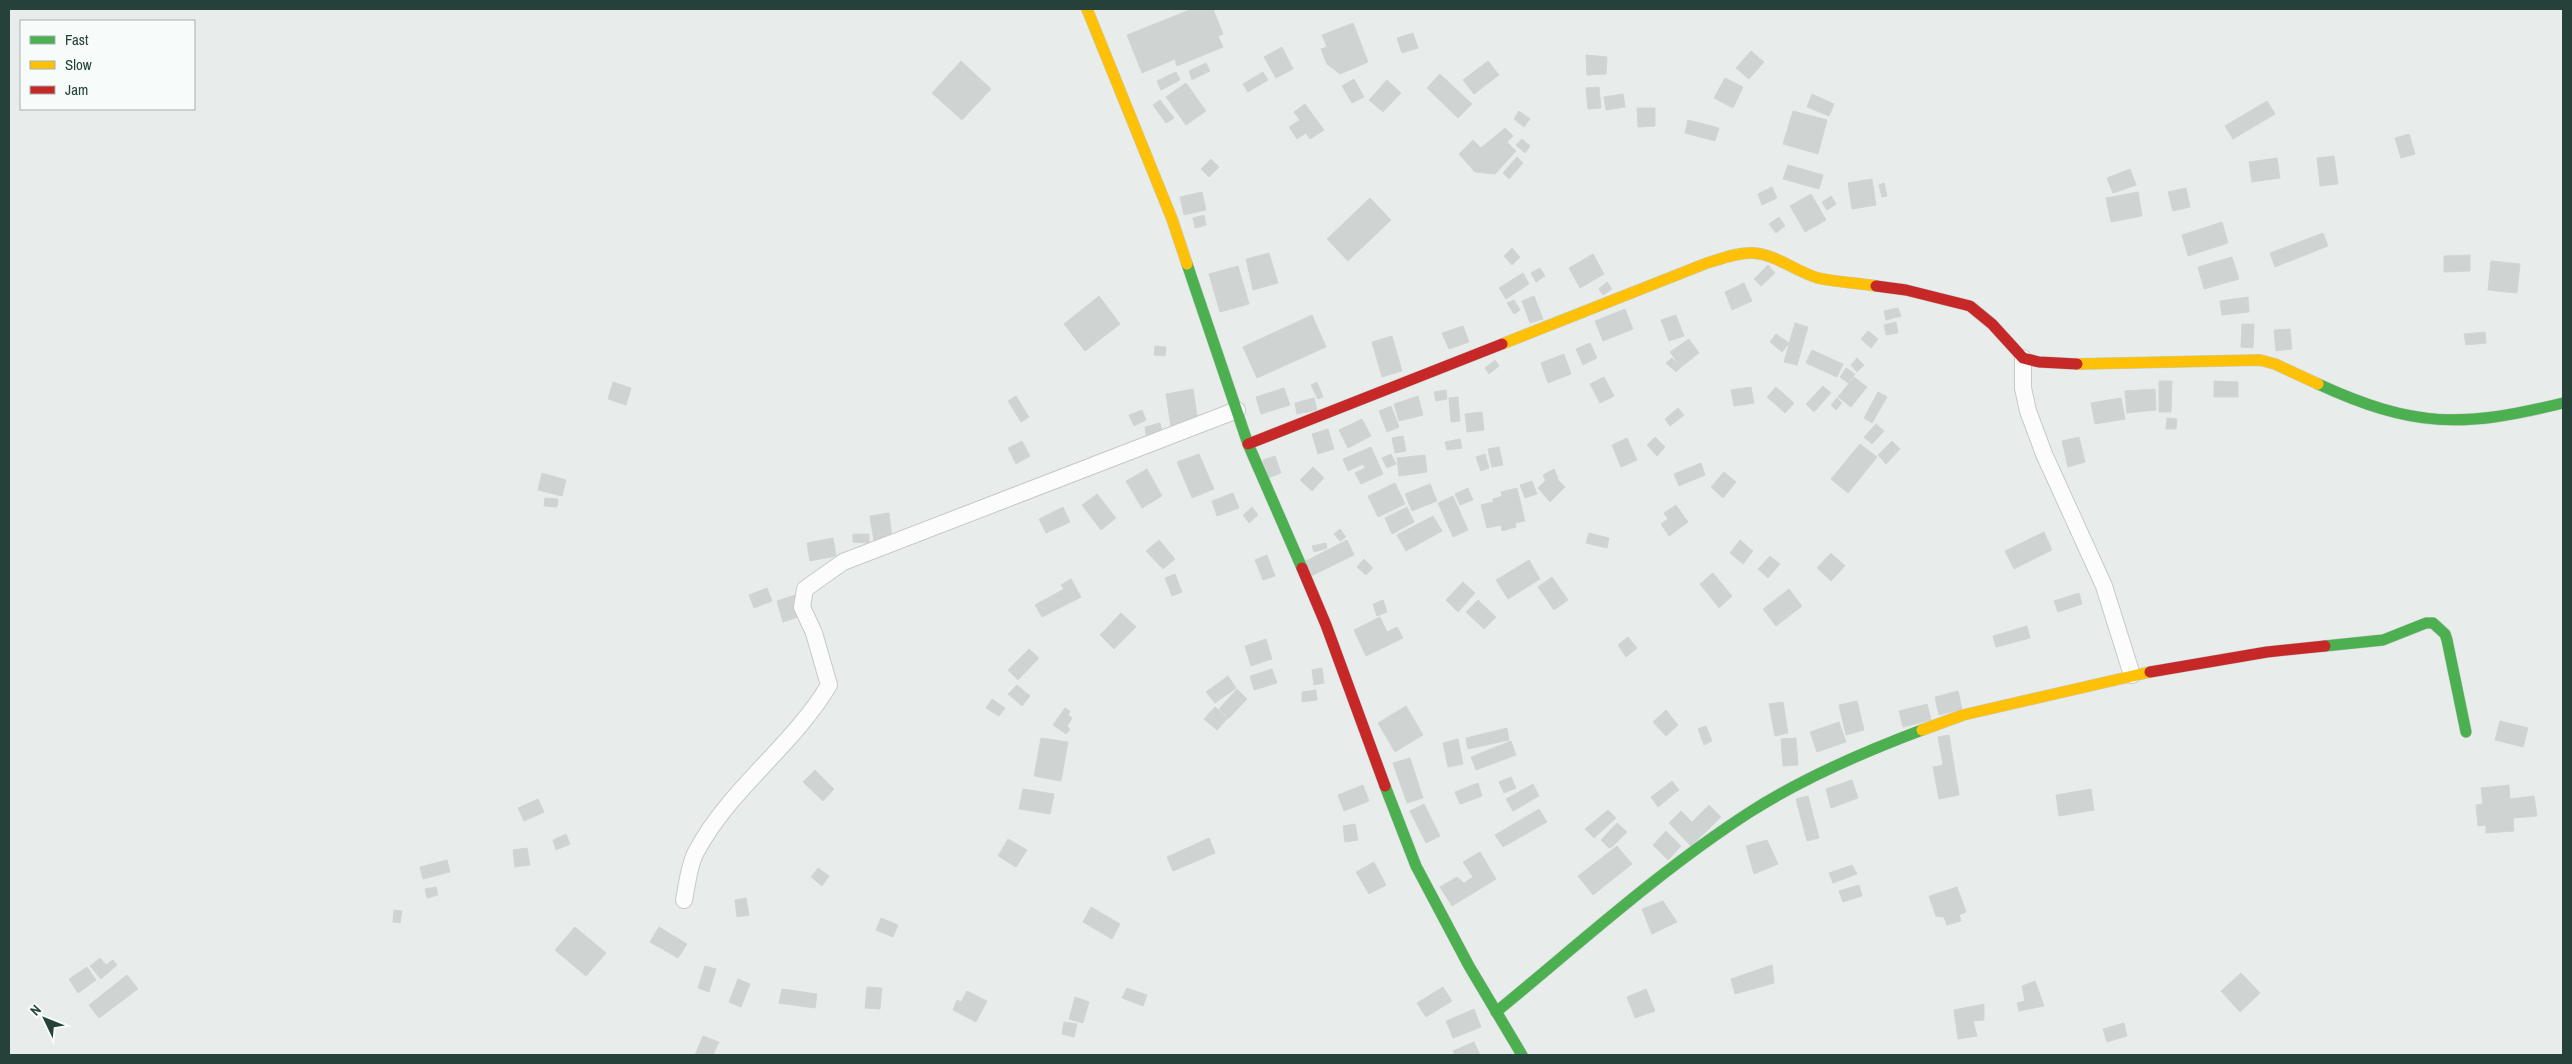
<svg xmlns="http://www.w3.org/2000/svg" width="2572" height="1064" font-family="'Archivo Narrow',sans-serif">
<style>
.building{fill:#cfd4d2;stroke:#d1d6d4}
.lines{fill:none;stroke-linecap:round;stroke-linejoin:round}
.street-casing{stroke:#c5cac8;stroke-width:18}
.fast-casing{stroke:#c3cbc8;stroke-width:12}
.slow-casing{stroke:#c3cbc8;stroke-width:12}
.jam-casing{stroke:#c3cbc8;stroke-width:12}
.street{stroke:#fcfcfc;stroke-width:16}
.fast{stroke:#4caf50;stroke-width:11}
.slow{stroke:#ffc107;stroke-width:11}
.jam{stroke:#c62828;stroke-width:11}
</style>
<rect width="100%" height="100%" fill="#e8edeb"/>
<g class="building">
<path d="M1192,9H1213L1223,34L1218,36L1223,47L1177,66L1175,59L1142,73L1127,35Z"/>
<path d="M1353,23L1368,62L1340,74L1327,64L1321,49L1327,47L1322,35Z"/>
<path d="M1413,33L1418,48L1402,53L1397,38Z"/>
<path d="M1282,47L1293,69L1276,78L1264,57Z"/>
<path d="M1751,51L1764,62L1749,79L1736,68Z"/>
<path d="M1586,55L1607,57L1606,74L1587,75Z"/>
<path d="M961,61L991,89L962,120L932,93Z"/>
<path d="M1488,61L1499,75L1474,94L1463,80Z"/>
<path d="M1206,63L1210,71L1192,80L1189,71Z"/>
<path d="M1176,72L1180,80L1161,90L1157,81Z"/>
<path d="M1263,72L1268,80L1248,92L1243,84Z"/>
<path d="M1440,74L1472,104L1458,118L1427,88Z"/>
<path d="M1725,78L1743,87L1733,108L1714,98Z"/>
<path d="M1354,79L1364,97L1352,103L1342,86Z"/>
<path d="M1387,80L1401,93L1383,112L1369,100Z"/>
<path d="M1186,83L1206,111L1186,125L1166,97Z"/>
<path d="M1599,87L1601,108L1588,109L1586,88Z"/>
<path d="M1623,94L1625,107L1606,110L1604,97Z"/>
<path d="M1812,94L1834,104L1829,116L1807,107Z"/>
<path d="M1160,100L1174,118L1166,123L1153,105Z"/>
<path d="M2267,101L2275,114L2233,139L2225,126Z"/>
<path d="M1305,104L1324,130L1310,139L1306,133L1297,139L1289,127L1300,120L1294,112Z"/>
<path d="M1637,108H1655V126L1638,127Z"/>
<path d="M1519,111L1530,119L1524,127L1514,119Z"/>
<path d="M1793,111L1827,120L1818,154L1783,144Z"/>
<path d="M1688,120L1719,128L1715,141L1685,133Z"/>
<path d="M1505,128L1513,136L1507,142L1516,151L1495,174L1475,172L1459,154L1473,140L1481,148Z"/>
<path d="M2409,134L2415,154L2401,158L2395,138Z"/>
<path d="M1522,139L1530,146L1525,153L1516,145Z"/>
<path d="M2334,156L2338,184L2320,186L2317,158Z"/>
<path d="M1517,157L1523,163L1509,179L1503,173Z"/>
<path d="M2277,158L2280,178L2252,182L2249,162Z"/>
<path d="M1211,159L1219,167L1209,177L1201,169Z"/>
<path d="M1788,165L1823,175L1819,189L1783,179Z"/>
<path d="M2130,169L2136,185L2113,193L2107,178Z"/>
<path d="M1872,179L1876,205L1852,209L1848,183Z"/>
<path d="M1884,183L1887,196L1882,197L1879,185Z"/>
<path d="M1772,187L1777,198L1762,205L1758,194Z"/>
<path d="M2186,188L2190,207L2173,211L2168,192Z"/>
<path d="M1202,192L1206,210L1184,215L1180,197Z"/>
<path d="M2138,192L2142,216L2111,222L2106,198Z"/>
<path d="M1811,194L1826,220L1805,232L1790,206Z"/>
<path d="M1831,196L1836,204L1827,210L1822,202Z"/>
<path d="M1370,198L1391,220L1348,261L1327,239Z"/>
<path d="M1204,215L1206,225L1195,228L1193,218Z"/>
<path d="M1779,217L1785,226L1776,233L1769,224Z"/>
<path d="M2222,222L2228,243L2188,256L2182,235Z"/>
<path d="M2323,233L2328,246L2275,267L2270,253Z"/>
<path d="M1512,248L1520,257L1512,265L1504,256Z"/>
<path d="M1269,253L1278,283L1253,290L1246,259Z"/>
<path d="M1593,254L1604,274L1580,288L1569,268Z"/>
<path d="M2470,255V271L2444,272V256Z"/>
<path d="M2232,257L2239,279L2204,289L2198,267Z"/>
<path d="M2491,261L2520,264L2517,293L2488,290Z"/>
<path d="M1768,265L1775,273L1761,286L1754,279Z"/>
<path d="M1238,266L1249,304L1220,312L1209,274Z"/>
<path d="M1540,268L1545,276L1536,282L1531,273Z"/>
<path d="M1523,273L1529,284L1506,299L1499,288Z"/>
<path d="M1607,282L1612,289L1603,295L1599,289Z"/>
<path d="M1744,283L1752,301L1732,310L1725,292Z"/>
<path d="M1099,296L1120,324L1085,351L1064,324Z"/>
<path d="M1534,296L1543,319L1530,323L1522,301Z"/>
<path d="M2248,297L2249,312L2222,315L2220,301Z"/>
<path d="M1514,300L1520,310L1514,314L1507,303Z"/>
<path d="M1898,308L1901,316L1886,320L1884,311Z"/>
<path d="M1625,309L1633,329L1603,341L1595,321Z"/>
<path d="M1312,315L1326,347L1257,378L1243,347Z"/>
<path d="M1676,315L1684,336L1669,341L1661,320Z"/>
<path d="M1896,322L1898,333L1886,335L1884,325Z"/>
<path d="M1795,323L1808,327L1797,365L1784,362Z"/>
<path d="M2242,324H2254L2253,348L2241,347Z"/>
<path d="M1463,326L1469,342L1449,349L1442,333Z"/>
<path d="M2290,329L2292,349L2276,351L2274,330Z"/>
<path d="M1868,331L1878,339L1871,348L1861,339Z"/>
<path d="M2485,332L2486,343L2466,345L2464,334Z"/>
<path d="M1776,334L1789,343L1782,352L1770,342Z"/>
<path d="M1392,336L1402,371L1382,377L1372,342Z"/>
<path d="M1689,339L1699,353L1681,367L1670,352Z"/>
<path d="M1590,343L1597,358L1583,365L1576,349Z"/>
<path d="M1155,346L1166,347L1165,356L1154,355Z"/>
<path d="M1812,350L1843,364L1837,377L1806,363Z"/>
<path d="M1564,354L1571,374L1548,383L1541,363Z"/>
<path d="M1672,358L1681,367L1676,372L1666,363Z"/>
<path d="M1857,358L1864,365L1857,372L1851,365Z"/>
<path d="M1495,360L1499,366L1489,374L1485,368Z"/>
<path d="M1846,368L1855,374L1848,383L1840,377Z"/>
<path d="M1604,377L1614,396L1600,403L1590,384Z"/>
<path d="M1854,377L1867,387L1851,407L1838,397Z"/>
<path d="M2159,381H2172L2171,412H2159Z"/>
<path d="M2214,381L2238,382V397H2214Z"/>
<path d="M613,382L631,388L626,405L608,399Z"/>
<path d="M1317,382L1323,397L1318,399L1311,385Z"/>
<path d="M1823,386L1831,393L1814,412L1806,404Z"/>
<path d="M1751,387L1754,403L1734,406L1731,390Z"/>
<path d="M1776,387L1794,403L1785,413L1767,397Z"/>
<path d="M1284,388L1290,405L1261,414L1256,397Z"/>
<path d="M1193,389L1198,422L1171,427L1166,394Z"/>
<path d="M2155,389L2156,410L2127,413L2125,391Z"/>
<path d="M1446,390L1447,399L1436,401L1434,392Z"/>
<path d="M1878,392L1887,397L1872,423L1864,418Z"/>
<path d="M1016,396L1029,417L1021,422L1008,401Z"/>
<path d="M1418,396L1423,415L1399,421L1394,404Z"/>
<path d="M1458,397L1460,421L1451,422L1449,398Z"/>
<path d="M1314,398L1317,410L1297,414L1295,403Z"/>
<path d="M1837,398L1842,403L1836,410L1831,405Z"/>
<path d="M2121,398L2125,419L2095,424L2091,403Z"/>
<path d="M1391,406L1399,427L1387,432L1379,411Z"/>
<path d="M1678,408L1684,415L1670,426L1665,419Z"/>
<path d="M1142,410L1146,420L1134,426L1129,415Z"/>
<path d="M1482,412L1484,430L1467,432L1465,414Z"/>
<path d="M2167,418L2177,419L2176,429H2166Z"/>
<path d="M1362,419L1371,436L1348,448L1339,430Z"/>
<path d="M1160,423L1162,431L1146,435L1145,427Z"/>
<path d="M1876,424L1884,431L1872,444L1864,437Z"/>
<path d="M1328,429L1334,449L1318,454L1312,434Z"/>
<path d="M1403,436L1406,451L1395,453L1392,438Z"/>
<path d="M1655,437L1665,447L1657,456L1647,445Z"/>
<path d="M2079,437L2085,462L2068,467L2062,441Z"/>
<path d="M1627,438L1637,460L1621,467L1612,445Z"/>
<path d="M1460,439L1462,448L1447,450L1445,442Z"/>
<path d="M1022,441L1030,456L1016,464L1008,448Z"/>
<path d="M1892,441L1900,449L1886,464L1878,455Z"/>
<path d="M1860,444L1877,457L1848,493L1831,479Z"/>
<path d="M1371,447L1383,474L1361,484L1355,473L1365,468L1363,464L1348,471L1343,459Z"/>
<path d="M1499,447L1503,465L1492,467L1488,449Z"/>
<path d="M1199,454L1214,489L1192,498L1177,462Z"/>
<path d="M1391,454L1396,464L1387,468L1382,458Z"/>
<path d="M1485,454L1489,468L1481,471L1476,457Z"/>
<path d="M1425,455L1427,472L1399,476L1397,458Z"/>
<path d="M1275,456L1281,473L1268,478L1263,460Z"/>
<path d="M1701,463L1705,475L1679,486L1674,474Z"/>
<path d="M1313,467L1324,478L1312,491L1300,480Z"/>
<path d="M1147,469L1162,496L1142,508L1126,481Z"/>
<path d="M1554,469L1558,478L1547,484L1543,475Z"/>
<path d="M1724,472L1736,482L1723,498L1711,487Z"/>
<path d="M542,473L566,480L562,496L538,490Z"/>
<path d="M1552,474L1565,487L1550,502L1538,488Z"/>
<path d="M1532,481L1537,494L1525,498L1520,485Z"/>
<path d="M1395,483L1405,504L1378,517L1368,496Z"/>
<path d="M1430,484L1437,501L1412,511L1405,494Z"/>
<path d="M1468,488L1473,500L1460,505L1455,494Z"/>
<path d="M1517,488L1525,521L1515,523L1516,527L1502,531L1501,525L1487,528L1481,505L1493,502V499L1502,496L1501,492Z"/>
<path d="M1233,493L1239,508L1217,516L1212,501Z"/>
<path d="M1097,494L1116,518L1101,530L1082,505Z"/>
<path d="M1453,496L1468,530L1453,537L1438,503Z"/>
<path d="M545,498L558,499L557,507L544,506Z"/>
<path d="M1676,505L1688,522L1669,536L1661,524L1668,519L1664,513Z"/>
<path d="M1063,507L1070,522L1046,533L1039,519Z"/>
<path d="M1252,507L1258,515L1249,523L1243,515Z"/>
<path d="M1407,507L1414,522L1392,534L1385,518Z"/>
<path d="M889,513L892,538L874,541L870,516Z"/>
<path d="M1433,516L1442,531L1406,551L1397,535Z"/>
<path d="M1340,529L1346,537L1340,541L1334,534Z"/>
<path d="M2044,532L2052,550L2014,569L2005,551Z"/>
<path d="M1589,533L1609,538L1607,548L1586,543Z"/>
<path d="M853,534H869V543L853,542Z"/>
<path d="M833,538L836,556L810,561L807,543Z"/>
<path d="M1159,540L1175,559L1163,569L1146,551Z"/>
<path d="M1347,540L1354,555L1311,576L1304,562Z"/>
<path d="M1740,540L1753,551L1743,564L1730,553Z"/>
<path d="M1326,543L1327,548L1314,552L1312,546Z"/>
<path d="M1831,553L1845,566L1831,581L1817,568Z"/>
<path d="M1267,555L1275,576L1263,580L1255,560Z"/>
<path d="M1770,556L1780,564L1768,578L1758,569Z"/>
<path d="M1364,559L1373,568L1366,575L1357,567Z"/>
<path d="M1529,560L1540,579L1508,599L1496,580Z"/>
<path d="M1713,573L1732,596L1719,608L1700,584Z"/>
<path d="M1175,574L1182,592L1172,596L1165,578Z"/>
<path d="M1552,577L1568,600L1554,610L1538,587Z"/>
<path d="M1071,579L1081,597L1042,617L1035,605L1064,589L1061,585Z"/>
<path d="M1463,582L1475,593L1458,612L1446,600Z"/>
<path d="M767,588L772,601L754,608L749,595Z"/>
<path d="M1789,589L1802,606L1776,626L1763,609Z"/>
<path d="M2079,593L2082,604L2058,612L2054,601Z"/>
<path d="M795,595L801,616L783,622L777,601Z"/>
<path d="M1383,600L1387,612L1377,616L1373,604Z"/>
<path d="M1478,600L1496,617L1484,629L1466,612Z"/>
<path d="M1121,613L1136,627L1114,649L1100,635Z"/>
<path d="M1380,617L1387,632L1397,627L1403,638L1366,656L1354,630Z"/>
<path d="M2027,626L2030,638L1996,647L1993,636Z"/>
<path d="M1628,637L1637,648L1626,657L1618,645Z"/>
<path d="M1266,639L1272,659L1251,666L1245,646Z"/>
<path d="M1029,649L1039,658L1018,680L1008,670Z"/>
<path d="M1322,668L1324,683L1314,685L1312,670Z"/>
<path d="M1272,669L1277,683L1254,690L1250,676Z"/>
<path d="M1228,676L1236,688L1215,703L1206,692Z"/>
<path d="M1017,685L1030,696L1022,706L1008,694Z"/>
<path d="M1237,689L1247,699L1229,718L1219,709Z"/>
<path d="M1316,690L1317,700L1302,702V692Z"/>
<path d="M1958,691L1962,709L1939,715L1935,697Z"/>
<path d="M992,699L1005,708L999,716L986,708Z"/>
<path d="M1857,701L1864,730L1846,735L1839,705Z"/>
<path d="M1783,702L1788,733L1775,736L1769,704Z"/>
<path d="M1927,704L1931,720L1903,727L1899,711Z"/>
<path d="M1406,706L1423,735L1395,752L1378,723Z"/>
<path d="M1215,707L1228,718L1217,730L1204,719Z"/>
<path d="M1065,708L1070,711L1068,715L1072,718L1067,726L1070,729L1066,734L1053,725Z"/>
<path d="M1666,710L1678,725L1666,736L1653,722Z"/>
<path d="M2500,721L2528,728L2523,747L2495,740Z"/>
<path d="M1839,722L1846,742L1817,752L1810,732Z"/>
<path d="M1706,726L1712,741L1704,745L1698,729Z"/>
<path d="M1507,728L1509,740L1468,749L1466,738Z"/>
<path d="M1949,735L1959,795L1939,799L1933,767L1943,765L1938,737Z"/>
<path d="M1041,738L1068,742L1061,781L1034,776Z"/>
<path d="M1796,738L1798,765L1783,766L1781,739Z"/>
<path d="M1458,739L1463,764L1448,767L1443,743Z"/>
<path d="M1511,741L1516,755L1476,770L1471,757Z"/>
<path d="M1410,758L1423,798L1407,803L1393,763Z"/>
<path d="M815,770L834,789L823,801L803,782Z"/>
<path d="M1511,777L1516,788L1504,793L1499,782Z"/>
<path d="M1852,780L1858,798L1831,808L1826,789Z"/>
<path d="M1672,781L1679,790L1658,807L1651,797Z"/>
<path d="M1478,783L1482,796L1460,804L1455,792Z"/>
<path d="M1533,784L1539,796L1513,811L1506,799Z"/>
<path d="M1363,785L1369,801L1344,811L1338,795Z"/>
<path d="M2509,785L2510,799L2534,796L2537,816L2513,818L2514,831L2486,833V825L2478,826L2476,805L2483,804L2481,788Z"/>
<path d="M1023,789L1054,794L1050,814L1019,809Z"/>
<path d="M2091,789L2094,810L2059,816L2056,795Z"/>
<path d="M1808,796L1819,838L1807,841L1796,799Z"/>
<path d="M538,799L544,812L524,821L518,808Z"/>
<path d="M1424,804L1440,836L1426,843L1410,811Z"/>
<path d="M1709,805L1721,817L1691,846L1669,823L1681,811L1692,822Z"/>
<path d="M1539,809L1547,822L1503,847L1495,835Z"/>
<path d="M1608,810L1616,818L1594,838L1585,829Z"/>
<path d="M1617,823L1627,832L1612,847L1609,848L1601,840Z"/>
<path d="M1355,824L1358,840L1345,842L1343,826Z"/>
<path d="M1666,831L1681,846L1668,860L1653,845Z"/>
<path d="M566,834L570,844L556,850L553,840Z"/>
<path d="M1209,838L1215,853L1173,871L1167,857Z"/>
<path d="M1008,839L1027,850L1016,867L998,856Z"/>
<path d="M1767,840L1778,864L1754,874L1746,846Z"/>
<path d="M1617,846L1632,864L1593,895L1578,876Z"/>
<path d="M527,848L530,865L515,867L513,850Z"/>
<path d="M1480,852L1496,879L1452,906L1440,887L1457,877L1464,883L1473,877L1463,862Z"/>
<path d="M447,860L450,872L423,879L420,867Z"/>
<path d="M1374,862L1386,885L1369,894L1356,872Z"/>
<path d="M1852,865L1857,874L1833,883L1829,873Z"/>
<path d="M818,868L829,876L822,886L811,877Z"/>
<path d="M1859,885L1862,896L1843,902L1839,891Z"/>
<path d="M436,887L438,895L427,898L425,889Z"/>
<path d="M1957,887L1966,912L1959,915L1961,921L1947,925L1944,917L1936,916L1929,896Z"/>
<path d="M746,898L749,915L737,917L735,900Z"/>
<path d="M1663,901L1677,922L1652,934L1642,909Z"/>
<path d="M1091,907L1120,924L1112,939L1083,922Z"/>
<path d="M394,910L402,911L400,923L393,922Z"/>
<path d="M881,918L898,925L893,937L876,930Z"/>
<path d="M575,927L606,953L586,976L555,950Z"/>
<path d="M659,927L687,944L678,958L650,942Z"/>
<path d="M100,958L106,965L113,960L117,965L101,979L90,966Z"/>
<path d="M1772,965L1774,983L1735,994L1731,979Z"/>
<path d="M705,966L716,969L709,992L698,988Z"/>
<path d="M87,967L96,980L78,993L69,979Z"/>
<path d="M2241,973L2260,993L2240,1012L2221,991Z"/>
<path d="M127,975L138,989L99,1018L89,1005Z"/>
<path d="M738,979L750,984L741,1007L729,1002Z"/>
<path d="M2035,981L2044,1006L2019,1011L2017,1003L2025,1001L2022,986Z"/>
<path d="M867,987L882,988L880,1009L865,1008Z"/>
<path d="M1443,987L1452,1001L1426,1017L1417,1003Z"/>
<path d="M1127,988L1147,995L1143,1006L1122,998Z"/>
<path d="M782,989L817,994L815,1008L779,1003Z"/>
<path d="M1646,989L1655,1011L1635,1018L1627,997Z"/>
<path d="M967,991L987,1001L976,1022L953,1010L957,1000L961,1002Z"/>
<path d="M1075,997L1089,1002L1083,1023L1069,1019Z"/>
<path d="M1984,1004V1020L1973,1021L1977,1036L1958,1039L1954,1010Z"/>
<path d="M1474,1009L1481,1027L1453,1038L1446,1021Z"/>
<path d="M1064,1022L1077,1024L1074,1037L1062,1034Z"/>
<path d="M2124,1023L2127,1036L2107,1042L2103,1029Z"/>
<path d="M703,1036L719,1042L713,1055H695Z"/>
<path d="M1474,1042L1480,1055H1455L1453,1051Z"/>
</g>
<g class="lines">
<defs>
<g id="street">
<path d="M2023,358V388L2028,411L2044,454L2104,586L2132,675"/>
<path d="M684,900C687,885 689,865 696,852C730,788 792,747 829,685L814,633L802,607L805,589L843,562L1237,410"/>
</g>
<g id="fast">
<path d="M1187,264L1248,444L1302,568"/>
<path d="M2318,384C2414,428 2462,428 2563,403"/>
<path d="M2325,646L2383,640L2426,623H2433L2445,634L2447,640L2466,732"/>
<path d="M1385,786L1416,866L1469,966L1522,1055"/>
<path d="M1496,1012C1579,944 1660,870 1750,812C1800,780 1866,751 1922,730"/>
</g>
<g id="slow">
<path d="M1087,9L1172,219L1187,264"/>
<path d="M1502,344L1707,263C1721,259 1737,252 1753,253C1776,254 1796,272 1818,278C1837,282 1857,283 1876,286"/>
<path d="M2077,364L2260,360L2275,364L2318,384"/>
<path d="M1922,730L1963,715L2150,672"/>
</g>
<g id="jam">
<path d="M1876,286L1906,290L1970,306L1992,324L2023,358L2039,362L2077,364"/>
<path d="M1248,444L1502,344"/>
<path d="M1302,568L1326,625L1385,786"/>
<path d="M2150,672L2267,652L2325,646"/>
</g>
</defs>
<use href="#street" class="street-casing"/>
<use href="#fast" class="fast-casing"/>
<use href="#slow" class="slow-casing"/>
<use href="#jam" class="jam-casing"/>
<use href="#street" class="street"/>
<use href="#fast" class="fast"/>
<use href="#slow" class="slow"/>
<use href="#jam" class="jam"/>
</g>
<rect width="2572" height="1064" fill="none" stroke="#24423a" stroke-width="20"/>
<rect x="20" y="20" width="175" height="90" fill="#f7fbf9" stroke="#a3b1ad"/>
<rect x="30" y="36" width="25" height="8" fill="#4caf50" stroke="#a3b1ad"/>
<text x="65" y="45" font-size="15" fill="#24423a">Fast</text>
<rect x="30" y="61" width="25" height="8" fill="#ffc107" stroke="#a3b1ad"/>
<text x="65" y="70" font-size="15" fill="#24423a">Slow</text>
<rect x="30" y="86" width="25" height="8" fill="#c62828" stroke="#a3b1ad"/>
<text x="65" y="95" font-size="15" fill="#24423a">Jam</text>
<g transform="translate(45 1019) rotate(313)" stroke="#f7fbf9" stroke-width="4" paint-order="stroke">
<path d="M0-4L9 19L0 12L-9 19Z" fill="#24423a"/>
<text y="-8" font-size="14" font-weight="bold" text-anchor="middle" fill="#24423a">N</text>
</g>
</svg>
